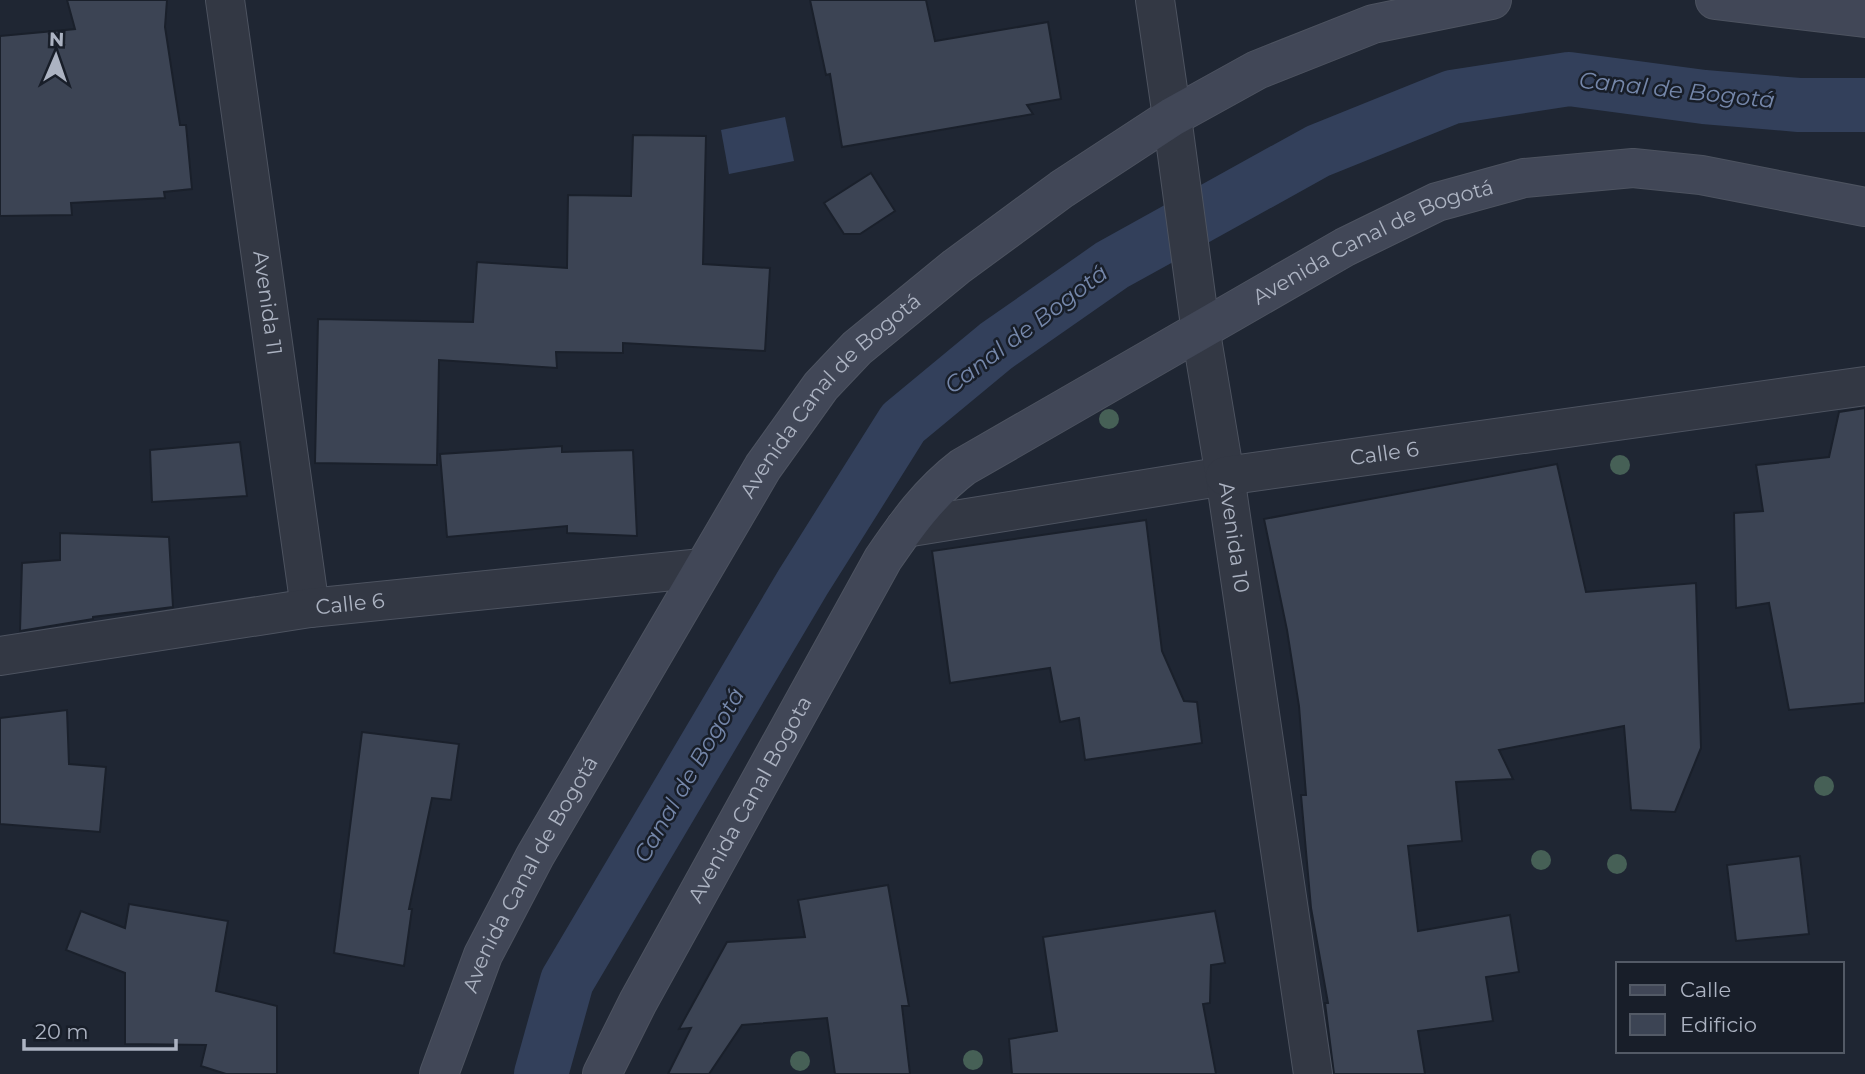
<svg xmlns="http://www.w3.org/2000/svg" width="1865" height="1074" font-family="Montserrat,sans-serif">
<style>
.water{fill:#33405b}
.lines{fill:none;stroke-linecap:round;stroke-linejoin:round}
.canal{stroke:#33405b;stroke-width:54}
.building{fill:#3c4454;stroke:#1a202b;stroke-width:2}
.minor-casing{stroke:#4d5360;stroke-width:40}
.tertiary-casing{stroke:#4d5360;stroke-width:40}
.secondary-casing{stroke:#4d5360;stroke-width:40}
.minor{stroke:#333844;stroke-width:38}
.tertiary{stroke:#333844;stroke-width:38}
.secondary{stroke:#414757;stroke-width:38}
.tree{fill:#466056}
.labels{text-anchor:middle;stroke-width:5;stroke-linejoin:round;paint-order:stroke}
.street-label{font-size:21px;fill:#acb3c2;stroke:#181e29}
.water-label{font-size:23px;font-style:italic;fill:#7587aa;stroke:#181e29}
</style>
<rect width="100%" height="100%" fill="#1f2633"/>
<path class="water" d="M785,117L794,161L729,174L721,130Z"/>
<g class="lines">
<path class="canal" d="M541,1074L567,981L803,582L903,423L996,346L1112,265L1318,151L1452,97L1569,79L1704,97L1799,105H1865"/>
</g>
<g class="building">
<path d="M67,0H167L165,27L180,125H186L192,189L164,192L165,198L71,203L72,215L0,216V36L75,29Z"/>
<path d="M810,0H926L935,41L1048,22L1061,99L1027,105L1033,114L842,147L830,74L826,75Z"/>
<path d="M633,135L706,136L703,264L770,268L765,351L623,343V353L556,352L557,368L439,360L437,465L315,463L318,319L473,322L477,262L567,268L568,195L631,196Z"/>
<path d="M871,173L895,211L860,234H844L824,203Z"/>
<path d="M1865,408V703L1789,710L1769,603L1736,608L1734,513L1763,511L1756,465L1829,457L1839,412Z"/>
<path d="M240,442L247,496L152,502L150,450Z"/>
<path d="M562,446V452L633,450L637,536L567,533V526L447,537L440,454Z"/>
<path d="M1557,464L1586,592L1696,583L1701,748L1675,812L1631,810L1624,726L1499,750L1513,779L1456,782L1462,841L1408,846L1418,931L1510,915L1519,972L1486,977L1493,1021L1418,1031L1425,1074H1334L1325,1003H1328L1311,908L1301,795H1306L1299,706L1287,630L1264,519Z"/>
<path d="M1146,520L1162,651L1184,701L1197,702L1202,743L1085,760L1079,718L1060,722L1050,668L950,683L932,551Z"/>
<path d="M60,533L169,537L173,607L93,617V619L20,631L22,563L60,560Z"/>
<path d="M67,710L69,764L106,767L100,832L0,824V718Z"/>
<path d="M362,732L459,744L451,800L432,798L409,909H412L404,966L334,953Z"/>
<path d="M1800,856L1809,934L1736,941L1727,865Z"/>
<path d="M888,885L909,1006H902L910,1074H835L827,1018L742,1025L709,1074H668L691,1028L679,1029L727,942L805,937L798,900Z"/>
<path d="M129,904L228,921L216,991L277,1006V1074H226L201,1066L206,1045L125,1044V973L66,950L81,911L125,928Z"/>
<path d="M1215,911L1225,963L1211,965L1210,1003L1203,1004L1216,1074H1012L1009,1039L1057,1031L1043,937Z"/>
</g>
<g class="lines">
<defs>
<g id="minor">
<path id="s1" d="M225,0L310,608"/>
<path d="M1155,0L1172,117"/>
<path d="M905,528L1225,476"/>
<path id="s2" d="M0,656L310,608L702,568"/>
</g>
<g id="tertiary">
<path id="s3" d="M1172,117L1201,333L1225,476L1313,1074"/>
<path id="s4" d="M1225,476L1865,386"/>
</g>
<g id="secondary">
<path d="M1715,0L1865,18"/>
<path id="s5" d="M439,1074L483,955L535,856L763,467L821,386L857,348L956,267L1062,189L1172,117L1257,70L1373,24L1492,0"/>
<path id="s6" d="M602,1074L638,1002L883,559C907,524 929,493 963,467L1345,247L1437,202L1524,178L1633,168L1701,175L1865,207"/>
</g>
</defs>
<use href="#minor" class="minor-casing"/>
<use href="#tertiary" class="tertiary-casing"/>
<use href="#secondary" class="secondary-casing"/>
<use href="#minor" class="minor"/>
<use href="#tertiary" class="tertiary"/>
<use href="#secondary" class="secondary"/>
</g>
<g class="tree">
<circle cx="1109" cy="419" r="10"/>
<circle cx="1620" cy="465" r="10"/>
<circle cx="1824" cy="786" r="10"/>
<circle cx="1541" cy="860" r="10"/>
<circle cx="1617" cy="864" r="10"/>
<circle cx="973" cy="1060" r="10"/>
<circle cx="800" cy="1061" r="10"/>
</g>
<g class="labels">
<g class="street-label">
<text dy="7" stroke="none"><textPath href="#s6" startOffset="1178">Avenida Canal de Bogotá</textPath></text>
<text dy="7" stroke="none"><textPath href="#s1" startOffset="306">Avenida 11</textPath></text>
<text dy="7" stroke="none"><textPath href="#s5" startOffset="788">Avenida Canal de Bogotá</textPath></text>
<text dy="7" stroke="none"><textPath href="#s4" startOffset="161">Calle 6</textPath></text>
<text dy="7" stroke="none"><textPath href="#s3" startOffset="425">Avenida 10</textPath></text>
<text dy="7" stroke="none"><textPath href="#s2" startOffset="354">Calle 6</textPath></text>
<text dy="7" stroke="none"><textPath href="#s6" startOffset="312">Avenida Canal Bogota</textPath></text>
<text dy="7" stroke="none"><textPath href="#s5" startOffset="220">Avenida Canal de Bogotá</textPath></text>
</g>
<g class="water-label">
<text transform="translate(1677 90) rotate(6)" y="8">Canal de Bogotá</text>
<text transform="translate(1026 329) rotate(-37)" y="8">Canal de Bogotá</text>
<text transform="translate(689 775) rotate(-60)" y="8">Canal de Bogotá</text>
</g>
</g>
<rect x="1616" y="962" width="228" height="91" fill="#181e29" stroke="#535a66" stroke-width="2"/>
<rect x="1630" y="985" width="35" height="10" fill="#414757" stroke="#535a66" stroke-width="2"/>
<text x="1680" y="997" font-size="21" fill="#acb3c2">Calle</text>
<rect x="1630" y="1014" width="35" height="21" fill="#3c4454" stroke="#535a66" stroke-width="2"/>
<text x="1680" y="1032" font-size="21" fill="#acb3c2">Edificio</text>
<g transform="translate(56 56) rotate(2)" stroke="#181e29" stroke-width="5" paint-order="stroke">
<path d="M0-5L12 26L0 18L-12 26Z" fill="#acb3c2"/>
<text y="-10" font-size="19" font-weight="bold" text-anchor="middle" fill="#acb3c2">N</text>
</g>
<path d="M24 1039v10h152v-10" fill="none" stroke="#acb3c2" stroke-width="3.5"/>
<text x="35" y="1039" font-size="21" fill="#acb3c2" stroke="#181e29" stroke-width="5" paint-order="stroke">20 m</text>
</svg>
